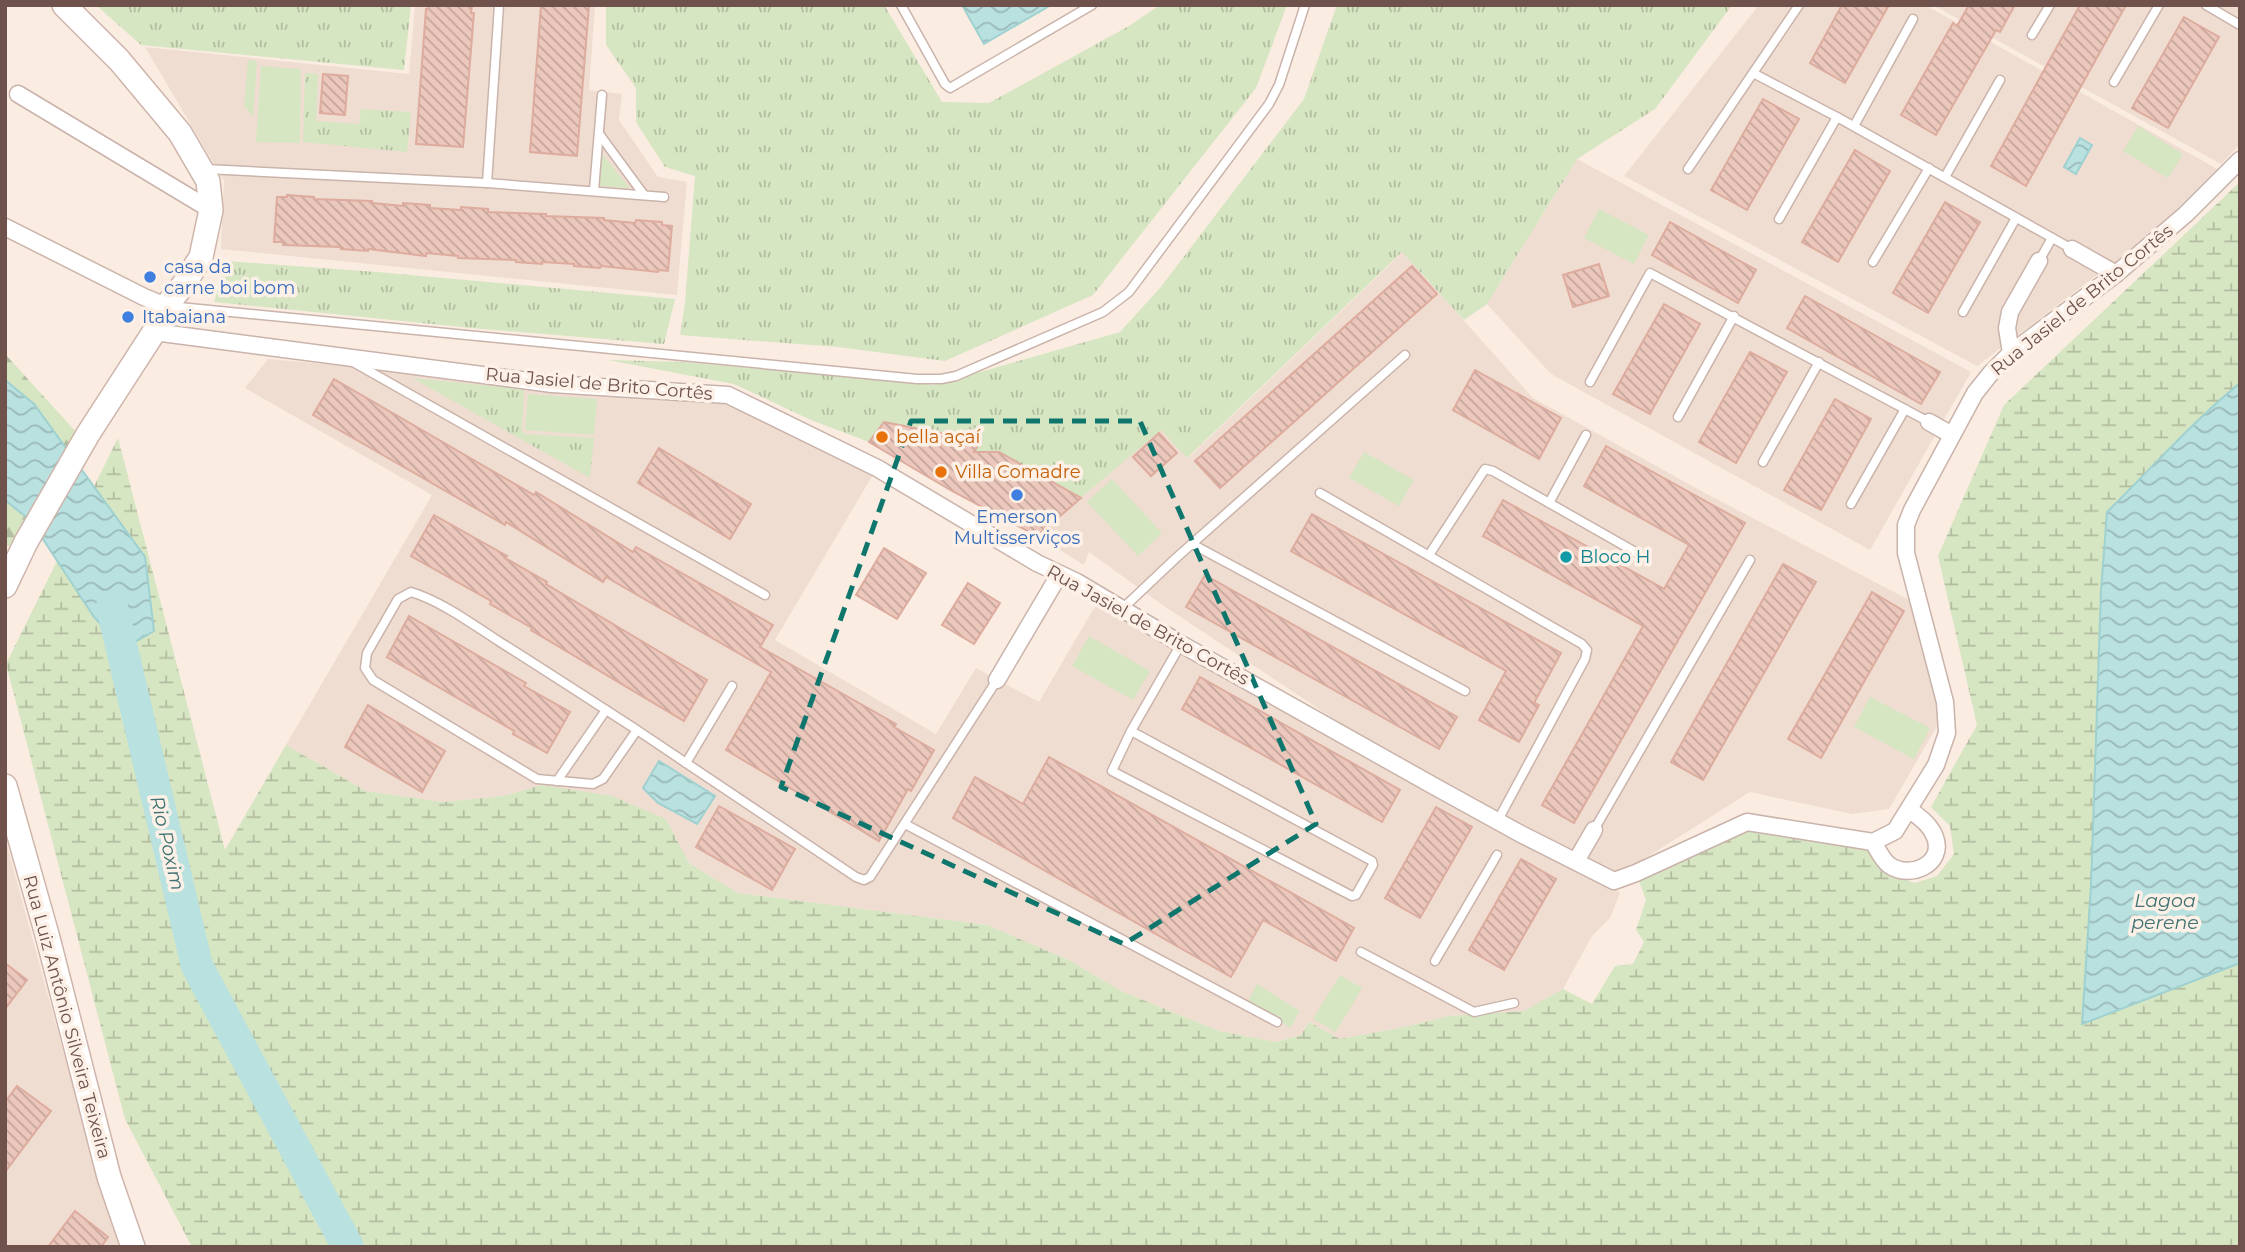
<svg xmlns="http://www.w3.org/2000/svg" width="2245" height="1252" font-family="Montserrat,sans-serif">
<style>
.residential{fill:#f0ddd1}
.grass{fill:url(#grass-tufts)}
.forest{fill:url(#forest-firs)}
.wetland{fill:url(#wetland-marsh)}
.garden{fill:#d6e5c2}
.water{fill:url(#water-waves);stroke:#9fd1d1;stroke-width:2}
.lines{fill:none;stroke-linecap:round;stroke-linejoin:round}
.river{stroke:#b8e1e0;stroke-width:32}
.building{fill:url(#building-back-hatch);stroke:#ddac9e;stroke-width:2}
.lane-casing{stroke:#c9b3aa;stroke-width:11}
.street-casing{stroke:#c9b3aa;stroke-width:19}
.secondary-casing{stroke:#ceb4aa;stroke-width:26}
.lane{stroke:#fff;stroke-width:8}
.street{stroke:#fff;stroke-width:16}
.secondary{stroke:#fff;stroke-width:23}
.marked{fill:none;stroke:#0f766e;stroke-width:5;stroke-dasharray:14 9;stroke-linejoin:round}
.shop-dot{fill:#3f7fe0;stroke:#fdf1e7;stroke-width:2.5}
.food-dot{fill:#e8710a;stroke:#fdf1e7;stroke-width:2.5}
.culture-dot{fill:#0f9aa8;stroke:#fdf1e7;stroke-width:2.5}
.labels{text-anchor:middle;stroke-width:7;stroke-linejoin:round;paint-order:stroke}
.shop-label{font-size:18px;fill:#366cbe;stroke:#fdf1e7;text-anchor:start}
.street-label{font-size:18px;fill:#6e524b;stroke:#fdf1e7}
.food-label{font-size:18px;fill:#c56008;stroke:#fdf1e7;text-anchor:start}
.culture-label{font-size:18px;fill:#0d838f;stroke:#fdf1e7;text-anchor:start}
.water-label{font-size:19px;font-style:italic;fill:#407273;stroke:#fdf1e7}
</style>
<defs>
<pattern id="grass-tufts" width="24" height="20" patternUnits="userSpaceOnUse" patternTransform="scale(1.75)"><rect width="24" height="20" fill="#d6e5c2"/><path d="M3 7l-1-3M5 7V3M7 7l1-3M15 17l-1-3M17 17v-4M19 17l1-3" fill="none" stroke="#b2bca0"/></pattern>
<pattern id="forest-firs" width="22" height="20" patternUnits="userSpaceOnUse" patternTransform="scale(1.75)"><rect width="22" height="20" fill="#d6e5c2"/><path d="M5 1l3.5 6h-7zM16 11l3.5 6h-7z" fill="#b2bca0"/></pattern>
<pattern id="wetland-marsh" width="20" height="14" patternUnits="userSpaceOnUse" patternTransform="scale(1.75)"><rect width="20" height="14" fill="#d6e5c2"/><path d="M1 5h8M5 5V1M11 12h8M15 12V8" fill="none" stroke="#b2bca0"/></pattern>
<pattern id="water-waves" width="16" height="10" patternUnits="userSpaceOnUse" patternTransform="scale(1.75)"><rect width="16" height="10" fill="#b8e1e0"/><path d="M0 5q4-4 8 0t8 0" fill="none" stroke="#9ab9b8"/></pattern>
<pattern id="building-back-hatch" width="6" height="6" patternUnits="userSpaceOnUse" patternTransform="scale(1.75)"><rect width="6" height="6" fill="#ecc7bc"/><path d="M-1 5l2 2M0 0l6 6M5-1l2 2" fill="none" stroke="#c3a49b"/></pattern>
</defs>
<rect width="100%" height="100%" fill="#faece1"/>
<g class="residential">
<path d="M415,5H595L589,90L622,94L619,120L658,177L687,182L677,295L221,249L224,181L145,47L409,74Z"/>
<path d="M1759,5H1925L2219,170L2126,257L2097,275L1977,366L1624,176Z"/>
<path d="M1933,5H2240V144L2221,164Z"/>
<path d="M1577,159L1971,372L1870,550L1551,374L1487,304Z"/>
<path d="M1403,252L1533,398L1707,494L1913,602L1940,721L1889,809L1852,814L1750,792L1628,869L1607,878L1620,893L1610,918L1592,936L1563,989L1524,1011L1448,1016L1409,1026L1340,1039L1309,1022L1301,1035L1276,1042L1219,1031L1121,991L1069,960L987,925L738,893L689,863L666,819L542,785L503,796L443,802L366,791L286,745L432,495L245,388L268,359L723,399L877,468L775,640L936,734L976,668L1039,702L1101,596L1421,777L1161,604L1089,552L1084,565L1037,536L1161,429L1188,458Z"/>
<path d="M5,838L94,1164L119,1247H5Z"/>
</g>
<g class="grass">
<path d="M96,5H411L404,70L141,45Z"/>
<path d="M606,5H884L942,102L989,103L1129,26L1160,5H1287L1256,88L1093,295L945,361L838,347L680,335L685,303L695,176L665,167L636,122V88L606,45Z"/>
<path d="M1337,5H1732L1655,109L1577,159L1487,304L1464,320L1402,252L1187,458L1161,430L1081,498L999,453L974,452L980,441L885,422L869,442L811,420L734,384L608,360L684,362L935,385L1120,332L1160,288L1304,99Z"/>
<path d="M305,73L318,74L316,121L359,124L361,109L411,112L407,152L303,142Z"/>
<path d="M226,261L377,272L675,299L664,344L472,328L214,302Z"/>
<path d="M412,378L524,389L522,431L525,434L594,438L590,478Z"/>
</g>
<path class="forest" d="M5,354L77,433L21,553L5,544Z"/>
<path class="wetland" d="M2240,182V1247H192L125,1119L6,664L118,438L225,850L286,745L366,791L443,802L503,796L542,785L612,796L666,819L689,863L738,893L987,925L1069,960L1121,991L1219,1031L1276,1042L1301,1035L1309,1022L1340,1039L1409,1026L1448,1016L1524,1011L1563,989L1592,1004L1615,966L1633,964L1644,942L1636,930L1646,900L1636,873L1761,823L1873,850L1889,874L1915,883L1937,876L1954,854L1950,826L1931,807L1977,725L1938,556L2004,405Z"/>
<g class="garden">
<path d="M248,60L257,61L253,117L244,106Z"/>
<path d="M261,66L301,69L300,143L256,142Z"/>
<path d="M2138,126L2183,154L2168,178L2123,151Z"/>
<path d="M602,154L630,188L599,186Z"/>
<path d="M1599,209L1649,235L1634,264L1584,238Z"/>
<path d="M528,394L597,399L594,435L525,430Z"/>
<path d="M1364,452L1414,480L1399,506L1349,478Z"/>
<path d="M1112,479L1162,533L1138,556L1087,502Z"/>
<path d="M1089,636L1150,671L1133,700L1072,666Z"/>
<path d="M1870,697L1930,728L1914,759L1854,727Z"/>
<path d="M1340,975L1362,988L1336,1032L1313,1019Z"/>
<path d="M1257,984L1300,1011L1291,1028L1248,1001Z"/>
</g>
<g class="water">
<path d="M962,5H1051L984,44Z"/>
<path d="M2080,138L2092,145L2076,174L2064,167Z"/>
<path d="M5,380L34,404L145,557L154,631L123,649L94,617L31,521L5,500Z"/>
<path d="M2240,383V963L2082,1024L2091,886L2101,591L2107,512C2151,469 2192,422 2240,383Z"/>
<path d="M659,761L715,796L697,824L658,803L643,788Z"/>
</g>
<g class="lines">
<path class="river" d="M112,607L197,966L348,1247"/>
</g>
<g class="building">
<path d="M429,5H472L471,13H474L463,147L416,144L426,9H428Z"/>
<path d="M541,5H589L577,156L530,152Z"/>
<path d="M1842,5H1889L1845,83L1810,63Z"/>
<path d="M1969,5H2015L2000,32L1996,30L1936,135L1901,115L1953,23L1957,26Z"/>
<path d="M2080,5H2126L2026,186L1991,166Z"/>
<path d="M2184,17L2219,37L2168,128L2132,108Z"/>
<path d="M323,74L348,76L345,115L320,113Z"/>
<path d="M1763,99L1799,119L1747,210L1711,190Z"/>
<path d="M1855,150L1890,171L1838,262L1802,242Z"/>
<path d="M287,195L314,197V199L372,201V203L403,206V203L430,205V208L461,210V207L488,209V212L546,214V216L604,218V220L635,223L636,220L662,222V225L672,226L668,271L659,270L658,272L601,266L600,268L574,266V264L542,262V264L516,262V260L458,258V256L426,253V256L368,249V251L341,249V247L283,245V242H274L277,197H287Z"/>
<path d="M1945,202L1980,222L1928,313L1893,293Z"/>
<path d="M1670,222L1756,270L1738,303L1652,255Z"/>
<path d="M1599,264L1609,296L1573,307L1563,275Z"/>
<path d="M1412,266L1437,294L1220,488L1195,461Z"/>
<path d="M1805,296L1940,372L1921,404L1787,328Z"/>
<path d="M1664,304L1700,324L1650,414L1613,394Z"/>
<path d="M1750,352L1787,372L1736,463L1699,442Z"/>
<path d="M1475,370L1561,418L1539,459L1453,410Z"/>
<path d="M334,379L534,495L536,492L633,552L636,547L773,625L760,647L896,724L894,727L934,750L911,791L908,789L879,841L726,750L771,672L606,577L603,582L506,522L505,525L313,415Z"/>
<path d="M1835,399L1871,419L1821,510L1784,490Z"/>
<path d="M884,422L981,441L974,452H999L1081,498L1037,536L952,491L869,442Z"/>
<path d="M1159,433L1177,453L1151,476L1133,457Z"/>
<path d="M1606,446L1745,523L1574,823L1542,805L1643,626L1483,536L1503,500L1664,589L1689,545L1584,486Z"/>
<path d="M659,448L751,504L730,539L638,483Z"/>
<path d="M1312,514L1561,653L1534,703L1539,705L1519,742L1479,720L1506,671L1291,551Z"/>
<path d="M434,515L507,556L505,558L547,582L546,584L707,680L684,721L531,630L532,628L490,604L491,601L411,556Z"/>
<path d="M884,548L926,573L897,619L856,595Z"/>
<path d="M1783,564L1816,582L1703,780L1671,762Z"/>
<path d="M1205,575L1457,717L1439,749L1186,607Z"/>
<path d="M968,583L1000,603L974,644L942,625Z"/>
<path d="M1872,592L1904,611L1821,758L1788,739Z"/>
<path d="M409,616L526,683L524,686L570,712L547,753L513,734L514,731L387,657Z"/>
<path d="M1200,677L1400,790L1382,822L1182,709Z"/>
<path d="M368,705L445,751L422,792L345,747Z"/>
<path d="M1049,757L1354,928L1336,961L1263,920L1231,977L953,818L975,777L1023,804Z"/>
<path d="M719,806L795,849L772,890L696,847Z"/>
<path d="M1436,807L1472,827L1420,918L1385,898Z"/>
<path d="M1521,859L1556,879L1504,970L1469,950Z"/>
<path d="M5,963L27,980L5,1009Z"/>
<path d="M17,1086L51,1111L5,1172V1102Z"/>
<path d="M75,1211L108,1237L101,1247H48Z"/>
</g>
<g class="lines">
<defs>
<g id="lane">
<path d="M901,5L945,84L950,88L1092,5"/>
<path d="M2206,5L2240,25"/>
<path d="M2032,35L2050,5"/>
<path d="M1753,73L1837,117L2072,249"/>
<path d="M2114,82L2159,5"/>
<path d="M1854,126L1913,19"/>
<path d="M600,135L644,195"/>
<path d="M206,169L487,183L664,197"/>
<path d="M1688,169L1799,5"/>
<path d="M1945,177L2000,80"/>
<path d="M487,183L499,5"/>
<path d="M594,190L602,95"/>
<path d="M1779,219L1837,117"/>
<path d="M2039,261L2052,238"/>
<path d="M1873,262L1929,168"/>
<path d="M169,306L917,379H941L956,376L1103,312L1129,292L1269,104L1279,85L1305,5"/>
<path d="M1963,312L2016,218"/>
<path d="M353,362L765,595"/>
<path d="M1590,382L1650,273L1929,422"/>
<path d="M1678,417L1734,316"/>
<path d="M1763,462L1819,362"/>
<path d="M1320,493L1582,644L1587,650L1585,659L1498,820"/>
<path d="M1549,503L1586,435"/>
<path d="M1851,504L1905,409"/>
<path d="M1192,544L1465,691"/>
<path d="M1429,555L1485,469L1493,471L1637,553"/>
<path d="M1121,610L1176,558L1405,355"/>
<path d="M637,730L603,779L593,784L537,779L373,680L365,668L367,653L398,599L411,592C443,602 472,624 500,642C546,671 592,701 637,730L856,877L864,880L870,877L997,680"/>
<path d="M1131,731L1372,861L1373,865L1356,895L1352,896L1112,771L1131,731L1181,644"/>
<path d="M686,763L732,686"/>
<path d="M557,781L606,710"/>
<path d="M905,824L1277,1022"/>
<path d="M1594,830L1750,560"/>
<path d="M1361,952L1474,1012L1514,1003"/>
<path d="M1435,961L1497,855"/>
</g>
<g id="street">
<path d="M18,94L211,210"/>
<path d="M5,227L144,297L166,306"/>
<path d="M2072,249L2116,274"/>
<path d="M154,332L552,384L728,395L877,468L1037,563L1077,582L1181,644L1432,785L1519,833L1614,881L1636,873L1747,822L1873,842L1895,831L1936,765L1947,733L1945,702L1906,553V525L1912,510L1975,393L1991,373L2011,353L2116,274L2186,214L2240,160"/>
<path d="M2011,353L2007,328L2010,312L2039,261"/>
<path d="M1929,422L1952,435"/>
<path d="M997,680L1059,575"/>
<path d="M1873,842C1878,850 1882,860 1889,865C1910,880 1945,864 1935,837C1930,824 1919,817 1909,809"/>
<path d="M1576,861L1594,830"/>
</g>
<g id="secondary">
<path d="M5,586L26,542L88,434L154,332L166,306L184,284L201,257L211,210L208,181L180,133L119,60L64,5"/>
<path d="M5,786L48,938L109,1177L133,1247"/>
</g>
</defs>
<use href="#lane" class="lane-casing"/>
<use href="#street" class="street-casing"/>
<use href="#secondary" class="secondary-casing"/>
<use href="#lane" class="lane"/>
<use href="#street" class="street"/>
<use href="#secondary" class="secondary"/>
</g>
<path class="marked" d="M911,421H1140L1316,824L1124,944L781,787Z"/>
<g class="shop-dot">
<circle cx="150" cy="277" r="7"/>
<circle cx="128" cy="317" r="7"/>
<circle cx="1017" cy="495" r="7"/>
</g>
<g class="food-dot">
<circle cx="882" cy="437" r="7"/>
<circle cx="941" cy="472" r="7"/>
</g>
<circle class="culture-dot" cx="1566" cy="557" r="7"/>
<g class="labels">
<g class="shop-label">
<text x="164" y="273">casa da<tspan x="164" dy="21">carne boi bom</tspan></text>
<text x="142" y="323">Itabaiana</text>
<text x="1017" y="523" text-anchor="middle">Emerson<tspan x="1017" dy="21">Multisserviços</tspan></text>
</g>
<g class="street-label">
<text transform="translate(2082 300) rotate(-39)" y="6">Rua Jasiel de Brito Cortês</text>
<text transform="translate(599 384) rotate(5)" y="6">Rua Jasiel de Brito Cortês</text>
<text transform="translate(1148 625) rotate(29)" y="6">Rua Jasiel de Brito Cortês</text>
<text transform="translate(67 1017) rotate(75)" y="6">Rua Luiz Antônio Silveira Teixeira</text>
</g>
<g class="food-label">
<text x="896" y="443">bella açaí</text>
<text x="955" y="478">Villa Comadre</text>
</g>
<g class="culture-label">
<text x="1580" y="563">Bloco H</text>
</g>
<g class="water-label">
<text transform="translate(168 843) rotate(77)" y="7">Rio Poxim</text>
<text x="2165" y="907">Lagoa<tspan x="2165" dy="22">perene</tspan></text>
</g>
</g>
<rect width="2245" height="1252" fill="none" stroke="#6e524b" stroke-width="14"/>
</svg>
